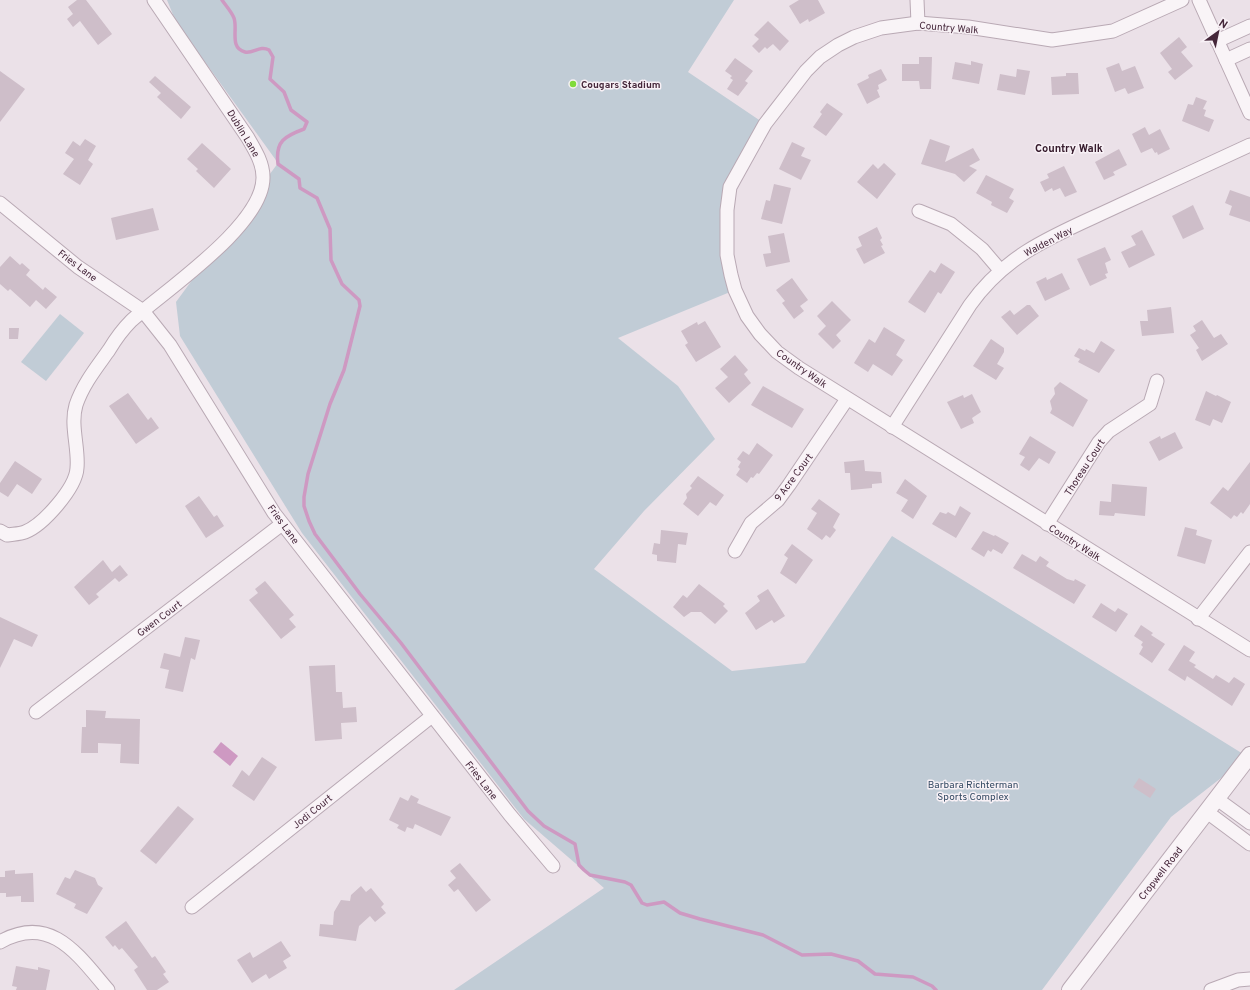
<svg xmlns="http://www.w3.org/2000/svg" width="1250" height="990" font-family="Overpass,sans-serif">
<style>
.green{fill:#c1ccd6}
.water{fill:#ce99c2}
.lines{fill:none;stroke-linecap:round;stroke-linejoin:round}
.stream{stroke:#ce99c2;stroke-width:3.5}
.building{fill:#cebec9}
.minor-casing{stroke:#b9a9b4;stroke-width:15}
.tertiary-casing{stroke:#b9a9b4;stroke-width:18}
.minor{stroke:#f9f4f7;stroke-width:13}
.tertiary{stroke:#f9f4f7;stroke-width:16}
.poi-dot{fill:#80db3b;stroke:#f8f1f6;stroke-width:1.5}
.labels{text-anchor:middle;stroke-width:3;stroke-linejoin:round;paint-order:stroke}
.street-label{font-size:10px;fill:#45273a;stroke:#f8f1f6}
.poi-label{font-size:10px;font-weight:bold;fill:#45273a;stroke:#f8f1f6;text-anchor:start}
.park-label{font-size:10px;fill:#334962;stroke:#f8f1f6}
.neighbourhood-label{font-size:11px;font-weight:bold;fill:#351a2b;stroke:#f8f1f6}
</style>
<rect width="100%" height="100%" fill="#ebe1e8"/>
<g class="green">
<path d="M167,0H734L688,72L765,124L730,187L735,290L618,338L678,386L715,439L644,511L594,569L732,671L805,663L892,536L1248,757L1171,817L1042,990H454L604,888L524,819L302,533L180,336L176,302L278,163L176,22Z"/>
<path d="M60,314L84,333L46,381L21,362Z"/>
</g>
<path class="water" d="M221,742L238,756L230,766L213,752Z"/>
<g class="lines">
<path class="stream" d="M222,0C226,6 231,11 234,18C238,29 229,48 245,52C253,54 260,45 269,50L273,57L270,79L284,92L291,110L307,122L304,129C285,136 275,141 278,164L299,179L300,188L317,198L330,229L331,260L342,284L359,300L360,306L344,370L330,404L308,474L304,497V506L309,521L315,534L360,594L401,643L528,811L544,826L575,844L579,865L584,870L590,875L625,882L631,885L642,903L647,905L664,902L680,913L700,919L763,935L802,955L831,954L858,961L875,974L913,977L932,986L936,990"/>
</g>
<g class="building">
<path d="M77,0H86L112,34L98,45L80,21L73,27L67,19L73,14L68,7Z"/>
<path d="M799,0H818L825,13L809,22L808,19L800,24L789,6Z"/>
<path d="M768,21L789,41L780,51L773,44L767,49L765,47L759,53L752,46L759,39L754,35Z"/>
<path d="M1179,37L1187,47L1181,52L1193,66L1175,80L1168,72L1172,69L1160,53Z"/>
<path d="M919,57H932L931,89H920L919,81H902V64H919Z"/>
<path d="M735,58L753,71L745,81L748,83L738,96L727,89L733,80L730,78L732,76L725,71Z"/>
<path d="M971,61L983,64L979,84L952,79L955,62L971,65Z"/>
<path d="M1119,63L1122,71L1135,66L1144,88L1128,94L1125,88L1115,92L1106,68Z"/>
<path d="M881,69L887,80L878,85L879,89L877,90L880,97L867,104L857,84L869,78L868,75Z"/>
<path d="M1017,69L1030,71L1025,95L997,90L1000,74L1016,77Z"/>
<path d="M0,71L25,89L0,122Z"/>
<path d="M1066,73H1078L1079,94L1052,95L1051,77L1066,76Z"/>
<path d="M155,76L191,107L181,119L157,97L161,93L149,82Z"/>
<path d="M1196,97L1207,101L1203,109L1206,110L1204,116L1214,120L1209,132L1182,121L1188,104L1193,105Z"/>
<path d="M827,103L843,114L826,136L813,127L822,114L820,112Z"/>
<path d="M1145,127L1149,135L1160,129L1170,149L1158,155L1157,152L1155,153L1152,148L1141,153L1132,134Z"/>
<path d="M85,139L96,146L88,160L93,164L80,185L63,174L74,159L65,153L73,141L80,146Z"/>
<path d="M930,139L950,146L945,162L973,148L980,160L969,166L977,170L964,182L955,174L921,164Z"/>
<path d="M792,142L805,148L801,156L811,160L801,180L779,169Z"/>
<path d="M202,143L231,169L214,188L196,171L198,169L187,159Z"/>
<path d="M1119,149L1127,165L1113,172L1115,175L1104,180L1095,162Z"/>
<path d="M884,163L896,174L877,199L857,182L873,164L878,169Z"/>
<path d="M1064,166L1077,192L1065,197L1060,188L1053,191L1052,188L1045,192L1040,182L1049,178L1047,174Z"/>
<path d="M986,175L1014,189L1009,198L1014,201L1007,213L991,205L992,202L976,193Z"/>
<path d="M774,184L791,188L782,224L761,219L766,200L770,201Z"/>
<path d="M1230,190L1250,197V222L1229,215L1232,206L1225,203Z"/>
<path d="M1193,205L1204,229L1183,239L1172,216Z"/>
<path d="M153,208L159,230L116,240L111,218Z"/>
<path d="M877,227L882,238L880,240L883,245L881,246L885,253L864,264L856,249L862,246L858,237Z"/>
<path d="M1142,230L1155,255L1129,268L1121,252L1136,245L1131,236Z"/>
<path d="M784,233L790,262L766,267L763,254L771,253L768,236Z"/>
<path d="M1105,247L1111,260L1105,263L1108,273L1105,274L1107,278L1090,286L1077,259Z"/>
<path d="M10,256L20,265L22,263L30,270L26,275L43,290L45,287L57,297L46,309L36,300L30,307L10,289L8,291L0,284V267Z"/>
<path d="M941,263L955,272L941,294L938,292L925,313L908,302L930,270L935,273Z"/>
<path d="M1062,273L1070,289L1045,301L1036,282L1046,277L1047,280Z"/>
<path d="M792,278L808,300L800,306L804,311L794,319L782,303L785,301L776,290Z"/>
<path d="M832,301L851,320L836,335L841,341L833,349L818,334L826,326L817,316Z"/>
<path d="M1027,305H1030L1039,316L1017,335L1001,317L1010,310L1014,315Z"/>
<path d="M1171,307L1174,333L1142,336L1140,321H1148L1147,310Z"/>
<path d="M1202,320L1214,338L1221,334L1228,344L1202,361L1196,350L1199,348L1190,335L1196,331L1193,326Z"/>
<path d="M705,321L721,347L696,362L685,345L688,343L681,331L697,322L698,325Z"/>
<path d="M884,327L905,340L896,355L903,360L892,376L873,364L868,372L854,363L869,339L875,343Z"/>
<path d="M9,328H19L18,339H9Z"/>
<path d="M991,339L1004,348V352L997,364L1004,368L996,380L973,366Z"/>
<path d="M1101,341L1115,350L1099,373L1078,362L1080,359L1074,356L1079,348L1085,351L1086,349L1094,353Z"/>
<path d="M735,355L748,370L744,374L751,383L729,403L715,388L728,377L720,369Z"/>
<path d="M1060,382L1088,400L1073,427L1050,413L1052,409L1050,401L1055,394L1054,388Z"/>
<path d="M763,386L804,409L792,428L751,405Z"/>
<path d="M1206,391L1216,396L1217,395L1231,402L1222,423L1213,419L1210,426L1195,420Z"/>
<path d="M128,393L148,420L151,417L159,428L136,444L109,406Z"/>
<path d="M972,394L981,412L972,418L974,423L961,429L947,402L963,395L964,398Z"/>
<path d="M1175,432L1183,448L1159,461L1149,442L1160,436L1161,439Z"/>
<path d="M1030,436L1056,452L1049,464L1039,458L1029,471L1020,465L1025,457L1019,454Z"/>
<path d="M757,443L773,455L759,474L757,473L753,478L751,477L747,483L736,475L740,469L738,467L741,462L737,459L743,451L749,455Z"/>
<path d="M864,460L865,471L881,472L882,483L872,484V488L851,490L850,473H845L844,462Z"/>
<path d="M15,461L42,479L32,494L17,484L8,497L0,492V483Z"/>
<path d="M1250,462V504L1243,514L1241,512L1237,517L1234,515L1231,519L1210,503L1223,487L1228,491Z"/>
<path d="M698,476L724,495L716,506L710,502L698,516L683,504L687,498L686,494L692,488L690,486Z"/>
<path d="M905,479L927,496L913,519L901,511L908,500L896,493Z"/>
<path d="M1112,484L1147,487L1145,516L1115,513L1114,516L1099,515L1100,501L1111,502Z"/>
<path d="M199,496L214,517L217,515L224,526L206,538L185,506Z"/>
<path d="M819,499L840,514L833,527L836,530L830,538L826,535L822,540L807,529L817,513L811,509Z"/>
<path d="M960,506L971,513L956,538L932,524L940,512L946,514L948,512L955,516Z"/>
<path d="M1185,527L1197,530L1196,535L1212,540L1205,564L1177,556Z"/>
<path d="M661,530L688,533L686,545L678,544L676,563L657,561V555L652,554L654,543L660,544Z"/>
<path d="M983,531L994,536L995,535L1009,543L1002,554L993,549L991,552L988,550L984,557L971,549Z"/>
<path d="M792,544L813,560L796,584L780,573L788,558L784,555Z"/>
<path d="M1022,554L1036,562L1040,556L1049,562L1046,566L1067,579L1074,581L1075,579L1086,585L1074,604L1013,568Z"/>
<path d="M103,560L112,572L120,565L128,575L119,582L115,578L96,594L99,597L89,605L74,587Z"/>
<path d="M265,581L294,615L289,619L296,627L281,639L249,600L258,593L255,589Z"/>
<path d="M699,584L725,604L723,606L728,611L715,624L701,612H691L684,617L673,607L683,595L687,598Z"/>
<path d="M768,589L785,616L774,623L772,620L756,630L745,613L760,601L757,596Z"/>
<path d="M1101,603L1115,612L1118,608L1128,614L1116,632L1092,617Z"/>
<path d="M0,617L38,635L32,647L14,639L0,668Z"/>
<path d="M1141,625L1153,633L1151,635L1165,644L1152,663L1139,654L1143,647L1141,645L1143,642L1134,636Z"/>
<path d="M185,637L200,640L195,660L191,658L183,692L165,688L169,670L160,668L164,653L180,657Z"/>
<path d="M1184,645L1195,652L1189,661L1196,665L1194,667L1213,679L1216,675L1229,683L1234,677L1245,684L1232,706L1187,676L1185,681L1168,670Z"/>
<path d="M335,665L336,692H342L343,708L356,707L357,722L341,723L342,739L315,741L309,666Z"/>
<path d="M86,710L106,711L105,718L140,719L139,764L120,763L121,744L98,743V753H81L82,727H86Z"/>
<path d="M262,757L277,767L254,801L232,786L242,770L249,776Z"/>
<path d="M1139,778L1156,789L1150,798L1133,787Z"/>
<path d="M411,795L419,799L417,803L451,817L441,836L415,824L413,829L407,827L405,832L397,828L399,825L389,820L400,797L408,801Z"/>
<path d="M178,806L194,819L156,864L140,851Z"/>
<path d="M460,863L491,900L476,912L458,889L454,892L448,885L456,878L450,871Z"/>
<path d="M15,870V874L33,873L34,902H21V896L6,897V893H0V877H5V871Z"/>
<path d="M75,870L95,878L98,885L103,888L87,914L74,908L76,904L56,894L65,877L70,879Z"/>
<path d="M361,886L366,892L371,888L384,904L381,907L386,913L375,922L370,916L359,926L356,941L319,936L320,924L333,925L334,912L341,900L350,901L351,895Z"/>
<path d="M126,921L152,958L155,956L166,972L163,974L169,982L157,990H147L134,970L138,967L122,948L119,950L115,945L113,947L105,937Z"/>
<path d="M281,941L291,956L283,961L287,968L269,979L266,974L252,983L237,960L250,952L253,958Z"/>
<path d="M16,966L38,970V967L50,970L46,990H16L17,987L12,986Z"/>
</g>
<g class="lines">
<defs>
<g id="minor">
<path d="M917,0L918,23"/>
<path d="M1182,0L1113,31L1052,40L968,27L918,23L881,28L854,37L838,45L820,57L806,71L765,124L730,187L727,210V255L731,275L735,290L747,316L760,334L777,352L799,368L1250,650"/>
<path d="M1199,0L1250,113"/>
<path d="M1217,41L1250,26"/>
<path d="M1226,60L1250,49"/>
<path d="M0,203L78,267L143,311L170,345L274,513L510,815L553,866"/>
<path d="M919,211L951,224L982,249L1000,270"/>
<path d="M892,427L970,305C1009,250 1061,233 1120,205C1163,185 1207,165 1250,145"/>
<path d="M1047,524L1099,442L1109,431L1150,404L1157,381"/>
<path d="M0,531L7,535C13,534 20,534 25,532C43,525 76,488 77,468C79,448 70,425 76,405C83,384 97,367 109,350C115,340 122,330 131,321C164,291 264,225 263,177C263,163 255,150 248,138L154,0"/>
<path d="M735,551L751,523L778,500L789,485L847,399"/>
<path d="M1198,619L1250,552"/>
<path d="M36,712L282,524"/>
<path d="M1217,799L1250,823"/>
<path d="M1207,812L1250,844"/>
<path d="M192,907L432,716"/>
<path d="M0,942C51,913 78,955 108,990"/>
<path d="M1211,990L1238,980L1250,979"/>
</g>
<path id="tertiary" d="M1070,990L1250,755"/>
</defs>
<use href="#minor" class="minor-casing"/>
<use href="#tertiary" class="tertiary-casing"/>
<use href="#minor" class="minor"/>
<use href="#tertiary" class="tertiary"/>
</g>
<circle class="poi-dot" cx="573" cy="84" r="4"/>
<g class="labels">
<g class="street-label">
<text transform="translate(949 27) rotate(5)" y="4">Country Walk</text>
<text transform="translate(244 133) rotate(59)" y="4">Dublin Lane</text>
<text transform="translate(1048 241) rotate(-28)" y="4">Walden Way</text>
<text transform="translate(78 265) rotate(37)" y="4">Fries Lane</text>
<text transform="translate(802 368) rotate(35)" y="4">Country Walk</text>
<text transform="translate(1084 467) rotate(-57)" y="4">Thoreau Court</text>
<text transform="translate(793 477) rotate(-53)" y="4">9 Acre Court</text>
<text transform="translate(284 524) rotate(54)" y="4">Fries Lane</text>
<text transform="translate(1075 542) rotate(32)" y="4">Country Walk</text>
<text transform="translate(159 618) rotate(-37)" y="4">Gwen Court</text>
<text transform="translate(482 780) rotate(52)" y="4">Fries Lane</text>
<text transform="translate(312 811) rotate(-39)" y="4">Jodi Court</text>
<text transform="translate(1160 873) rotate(-52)" y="4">Cropwell Road</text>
</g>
<g class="poi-label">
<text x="581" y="88">Cougars Stadium</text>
</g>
<g class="park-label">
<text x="973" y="788">Barbara Richterman<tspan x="973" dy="12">Sports Complex</tspan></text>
</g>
<g class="neighbourhood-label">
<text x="1069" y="152">Country Walk</text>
</g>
</g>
<g transform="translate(1218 32) rotate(33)" stroke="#f8f1f6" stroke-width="3" paint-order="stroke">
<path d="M0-3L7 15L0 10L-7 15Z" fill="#45273a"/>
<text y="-6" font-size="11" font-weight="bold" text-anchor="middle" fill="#45273a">N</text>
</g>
</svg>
